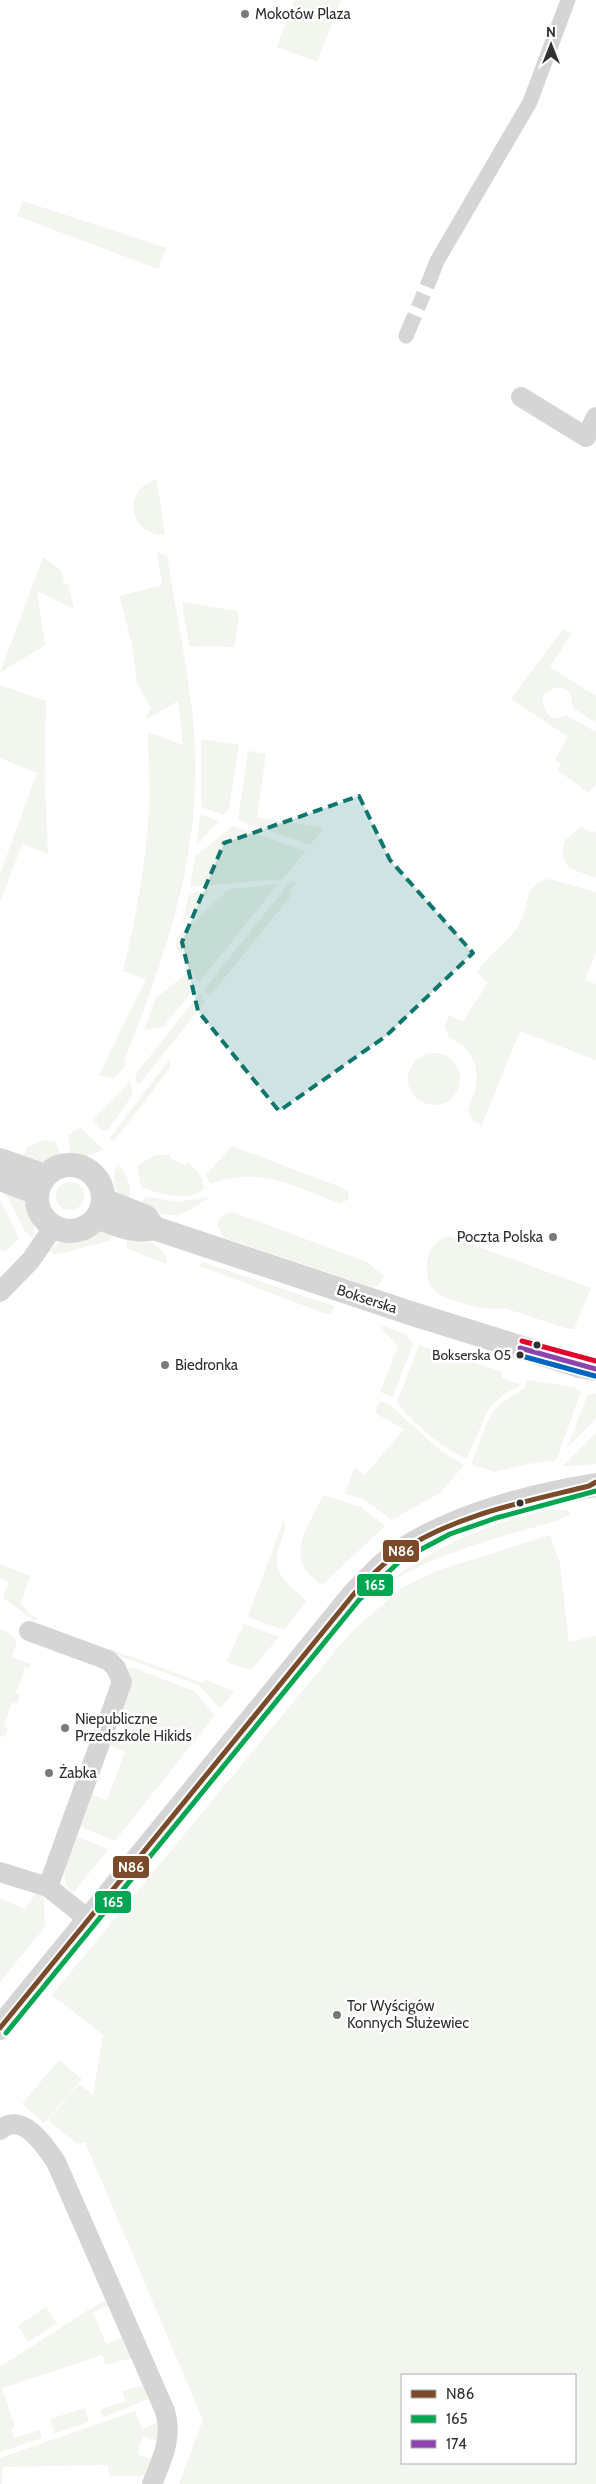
<svg xmlns="http://www.w3.org/2000/svg" width="596" height="2484" font-family="Cabin,sans-serif">
<style>
.green{fill:#f2f6ee;fill-rule:evenodd}
.lines{fill:none;stroke-linecap:round;stroke-linejoin:round}
.pedestrian-tunnel{stroke:#d6d6d6;stroke-width:15;stroke-dasharray:15 8;stroke-linecap:butt}
.pedestrian{stroke:#d5d5d5;stroke-width:15}
.minor{stroke:#d5d5d5;stroke-width:20}
.tertiary{stroke:#d5d5d5;stroke-width:24}
.bus-1-casing{stroke:#fff;stroke-width:9}
.bus-2-casing{stroke:#fff;stroke-width:9}
.bus-3-casing{stroke:#fff;stroke-width:9}
.bus-4-casing{stroke:#fff;stroke-width:9}
.bus-5-casing{stroke:#fff;stroke-width:9}
.bus-1{stroke:#7a4b2a;stroke-width:5}
.bus-2{stroke:#00a651;stroke-width:5}
.bus-3{stroke:#8e44ad;stroke-width:5}
.bus-4{stroke:#0065bd;stroke-width:5}
.bus-5{stroke:#e4002b;stroke-width:5}
.marked{fill:#0f766e;fill-opacity:0.2;stroke:#0f766e;stroke-width:4;stroke-dasharray:10 6;stroke-linejoin:round}
.poi-dot{fill:#797979;stroke:#fff;stroke-width:2}
.bus-dot{fill:#313131;stroke:#fff;stroke-width:2}
.labels{text-anchor:middle;stroke-width:5;stroke-linejoin:round;paint-order:stroke}
.bus-label{font-size:14px;fill:#313131;stroke:#fff;text-anchor:end}
.poi-label{font-size:15px;fill:#313131;stroke:#fff;text-anchor:start}
.street-label{font-size:15px;fill:#313131;stroke:#fff}
.line-badge{stroke:#fff;stroke-width:2}
.badge-label{font-size:14px;text-anchor:middle;font-weight:bold;fill:#fff}
</style>
<rect width="100%" height="100%" fill="#fff"/>
<g class="green">
<path d="M294,0H341L317,62L277,47Z"/>
<path d="M23,201L166,248L158,269L17,216Z"/>
<path d="M157,479L165,535C128,535 121,490 157,479Z"/>
<path d="M157,552L167,556C177,618 191,681 195,743C201,857 165,957 124,1061L125,1066L114,1079L99,1075L146,980L123,971C136,917 146,864 149,809C150,783 148,757 148,732L183,745L178,701L145,720L151,708L137,683L132,645L120,596L162,585Z"/>
<path d="M43,557L62,571L64,584L68,583L74,609L37,591L45,645L0,673Z"/>
<path d="M182,602L238,611L239,618L234,647L189,646Z"/>
<path d="M563,629L571,634L550,667L596,696V723L573,708L570,693C561,685 553,687 544,694C539,709 551,725 566,715L596,732V784L589,793L557,770L561,764L555,760L568,737L511,699Z"/>
<path d="M0,685L46,701L45,778L48,854L22,844L0,902V874L37,773L0,758Z"/>
<path d="M201,739L239,745L229,809L224,815L201,807Z"/>
<path d="M248,751L266,754L257,817L324,828L310,845L238,820Z"/>
<path d="M202,815L219,821L196,845L200,817Z"/>
<path d="M233,826L306,851L283,879L190,887L195,856Z"/>
<path d="M582,826L592,834L596,830V878L569,868L562,855L565,840Z"/>
<path d="M550,879L596,892V953L585,980L596,984V1060L520,1031L482,1125L472,1120L468,1110C477,1088 483,1067 464,1047C460,1043 453,1041 448,1036L445,1025L449,1015L463,1021L488,983L477,972C489,953 509,943 520,923C530,903 523,883 550,879Z"/>
<path d="M297,882L290,891V897L209,997L204,989L289,883Z"/>
<path d="M278,884L206,974L199,983L175,946L178,936L229,889Z"/>
<path d="M210,891L182,923L189,893Z"/>
<path d="M187,973L196,987L163,1027L144,1030L156,998Z"/>
<path d="M200,993L205,1002L140,1083H137L135,1075Z"/>
<circle cx="434" cy="1079" r="26"/>
<path d="M169,1060L170,1068L114,1141L110,1138Z"/>
<path d="M130,1082L133,1094L107,1131H103L92,1120Z"/>
<path d="M80,1127L104,1150L86,1156L70,1153L68,1135Z"/>
<path d="M45,1140L56,1142L60,1154C52,1165 34,1163 21,1162L27,1147Z"/>
<path d="M232,1146L348,1190L349,1199L340,1204C295,1186 259,1166 210,1184L206,1175Z"/>
<path d="M155,1155H171L170,1158L185,1165L187,1162C195,1168 204,1178 204,1189C190,1203 157,1193 141,1187L137,1166Z"/>
<path d="M118,1164C127,1172 133,1190 129,1202C114,1193 109,1179 118,1164Z"/>
<circle cx="70" cy="1196" r="14"/>
<path d="M10,1188C26,1201 39,1217 33,1238L25,1231L7,1196Z"/>
<path d="M147,1197L177,1202L210,1197C179,1218 175,1220 140,1207L143,1200Z"/>
<path d="M0,1200L19,1238L5,1252L0,1249Z"/>
<path d="M227,1213H235L367,1262L384,1276L378,1286L372,1287L224,1238L217,1225L220,1218Z"/>
<path d="M100,1227L116,1229L109,1241L55,1255L49,1251L63,1239Z"/>
<path d="M129,1235C144,1241 167,1244 167,1264L128,1249L126,1244Z"/>
<path d="M449,1236L591,1288L574,1329H568L504,1308C489,1312 445,1301 434,1290C423,1279 425,1255 435,1244C439,1240 445,1238 449,1236Z"/>
<path d="M202,1262L334,1306L331,1314H326L200,1266Z"/>
<path d="M378,1324L403,1333L413,1343L393,1397L380,1392L398,1346Z"/>
<path d="M419,1345L503,1372L501,1378L521,1385L505,1394L489,1408L467,1458C445,1452 410,1420 397,1402Z"/>
<path d="M527,1380L575,1387L581,1392L557,1458L554,1461L528,1464L495,1472L473,1465L472,1462C487,1425 486,1408 524,1389Z"/>
<path d="M588,1394H596V1418L567,1448Z"/>
<path d="M380,1401L390,1405L441,1451L464,1465L441,1492L392,1520L362,1498L345,1494L355,1467L365,1475L404,1429L375,1413Z"/>
<path d="M596,1433V1464L562,1467Z"/>
<path d="M323,1495L361,1507L385,1526L322,1585C281,1559 308,1529 323,1495Z"/>
<path d="M547,1510H568L570,1514L557,1521C499,1537 440,1552 388,1583C436,1544 488,1525 547,1510Z"/>
<path d="M284,1519C287,1526 284,1531 282,1538C269,1571 283,1580 307,1601L284,1630L248,1617Z"/>
<path d="M550,1535L560,1564L569,1642L596,1636V2484H179L203,2420L85,2142L77,2144L48,2120L79,2084L93,2095L103,2035L52,1995L351,1632L403,1587L436,1571ZM402,2375H575V2463H402Z"/>
<path d="M0,1564L30,1576L21,1603L30,1615L38,1618L35,1621L3,1598L9,1582L0,1578Z"/>
<path d="M244,1624L279,1637L252,1669L249,1670L226,1662Z"/>
<path d="M0,1629L8,1632L17,1642L12,1657L31,1664L29,1668L25,1667L16,1693L20,1695L17,1704L12,1702L4,1726L8,1729L5,1737L0,1736Z"/>
<path d="M112,1650L203,1683L206,1680L234,1691L220,1709L199,1685L117,1655Z"/>
<path d="M131,1667L194,1691L215,1715L115,1841L81,1827L92,1795L107,1800L125,1752L110,1746L116,1729L131,1734L138,1714L123,1709L132,1683L128,1668Z"/>
<path d="M77,1837L106,1848L107,1851L73,1893C55,1880 71,1854 77,1837Z"/>
<path d="M36,1893L44,1896L45,1927L0,1982V1899L25,1909Z"/>
<path d="M59,2060L82,2079L44,2123L22,2104Z"/>
<path d="M107,2300L109,2305L93,2312L106,2344L123,2338L131,2358L106,2365L102,2355L2,2388L15,2428L11,2429L14,2438L40,2430L42,2438L0,2452V2367L88,2310Z"/>
<path d="M46,2307L57,2323L28,2342L18,2326Z"/>
<path d="M139,2386L144,2388L148,2399L102,2418L100,2410L126,2401L123,2392L116,2394Z"/>
<path d="M85,2408L89,2422L55,2433L50,2419Z"/>
<path d="M135,2411L142,2429L159,2422L160,2442L143,2436L137,2454L153,2460L147,2476H109L108,2465L3,2467L2,2484H0V2458Z"/>
</g>
<g class="lines">
<path class="pedestrian-tunnel" d="M409,329L430,279"/>
<g class="pedestrian">
<path d="M430,279L437,261L530,102L568,0"/>
<path d="M406,336L409,329"/>
</g>
<g class="minor">
<path d="M521,397L586,437L596,417"/>
<path d="M0,1292L31,1260L54,1226"/>
<path d="M29,1631L108,1660L116,1668L122,1682L48,1887"/>
<path d="M0,1872L48,1887L88,1919"/>
<path d="M0,2130C22,2110 46,2147 56,2162L165,2411C173,2438 162,2459 152,2484"/>
</g>
<g class="tertiary">
<path d="M0,1160L45,1176"/>
<circle cx="70" cy="1198" r="33"/>
<path d="M0,1179L37,1193"/>
<path d="M103,1200L146,1217L154,1228"/>
<path d="M97,1217C116,1224 134,1233 154,1228L410,1313L580,1366L596,1369"/>
<path d="M0,2028L353,1595C369,1579 384,1561 404,1549C458,1515 533,1495 596,1485"/>
</g>
<defs>
<path id="bus-1" d="M0,2028L353,1595C367,1580 381,1565 398,1553C454,1515 524,1502 589,1486L596,1482"/>
<path id="bus-2" d="M6,2033L359,1600L401,1560L450,1534L496,1518L596,1491"/>
<path id="bus-3" d="M520,1348L596,1369"/>
<path id="bus-4" d="M518,1355L595,1376"/>
<path id="bus-5" d="M522,1341L596,1361"/>
</defs>
<use href="#bus-1" class="bus-1-casing"/>
<use href="#bus-2" class="bus-2-casing"/>
<use href="#bus-3" class="bus-3-casing"/>
<use href="#bus-4" class="bus-4-casing"/>
<use href="#bus-5" class="bus-5-casing"/>
<use href="#bus-1" class="bus-1"/>
<use href="#bus-2" class="bus-2"/>
<use href="#bus-3" class="bus-3"/>
<use href="#bus-4" class="bus-4"/>
<use href="#bus-5" class="bus-5"/>
</g>
<path class="marked" d="M359,796L390,860L473,953L386,1036L279,1111L198,1011L182,942L224,843Z"/>
<g class="poi-dot">
<circle cx="245" cy="14" r="5"/>
<circle cx="553" cy="1237" r="5"/>
<circle cx="165" cy="1365" r="5"/>
<circle cx="65" cy="1728" r="5"/>
<circle cx="49" cy="1773" r="5"/>
<circle cx="337" cy="2015" r="5"/>
</g>
<g class="bus-dot">
<circle cx="537" cy="1345" r="4.5"/>
<circle cx="520" cy="1355" r="4.5"/>
<circle cx="520" cy="1503" r="4.5"/>
</g>
<g class="labels">
<g class="bus-label">
<text x="511" y="1360">Bokserska 05</text>
</g>
<g class="poi-label">
<text x="255" y="19">Mokotów Plaza</text>
<text x="543" y="1242" text-anchor="end">Poczta Polska</text>
<text x="175" y="1370">Biedronka</text>
<text x="75" y="1724">Niepubliczne<tspan x="75" dy="17">Przedszkole Hikids</tspan></text>
<text x="59" y="1778">Żabka</text>
<text x="347" y="2011">Tor Wyścigów<tspan x="347" dy="17">Konnych Służewiec</tspan></text>
</g>
<g class="street-label">
<text transform="translate(367 1299) rotate(18)" y="5">Bokserska</text>
</g>
</g>
<g class="line-badge">
<rect x="382" y="1539" width="38" height="24" rx="5" fill="#7a4b2a"/>
<rect x="356" y="1573" width="38" height="24" rx="5" fill="#00a651"/>
<rect x="112" y="1855" width="38" height="24" rx="5" fill="#7a4b2a"/>
<rect x="94" y="1890" width="38" height="24" rx="5" fill="#00a651"/>
</g>
<g class="badge-label">
<text x="401" y="1556">N86</text>
<text x="375" y="1590">165</text>
<text x="131" y="1872">N86</text>
<text x="113" y="1907">165</text>
</g>
<rect x="401" y="2374" width="175" height="90" fill="#ffffff" stroke="#adadad"/>
<rect x="411" y="2390" width="25" height="8" fill="#7a4b2a" stroke="#adadad"/>
<text x="446" y="2399" font-size="15" fill="#313131">N86</text>
<rect x="411" y="2415" width="25" height="8" fill="#00a651" stroke="#adadad"/>
<text x="446" y="2424" font-size="15" fill="#313131">165</text>
<rect x="411" y="2440" width="25" height="8" fill="#8e44ad" stroke="#adadad"/>
<text x="446" y="2449" font-size="15" fill="#313131">174</text>
<g transform="translate(551 45)" stroke="#ffffff" stroke-width="4" paint-order="stroke">
<path d="M0-4L9 19L0 12L-9 19Z" fill="#313131"/>
<text y="-8" font-size="14" font-weight="bold" text-anchor="middle" fill="#313131">N</text>
</g>
</svg>
